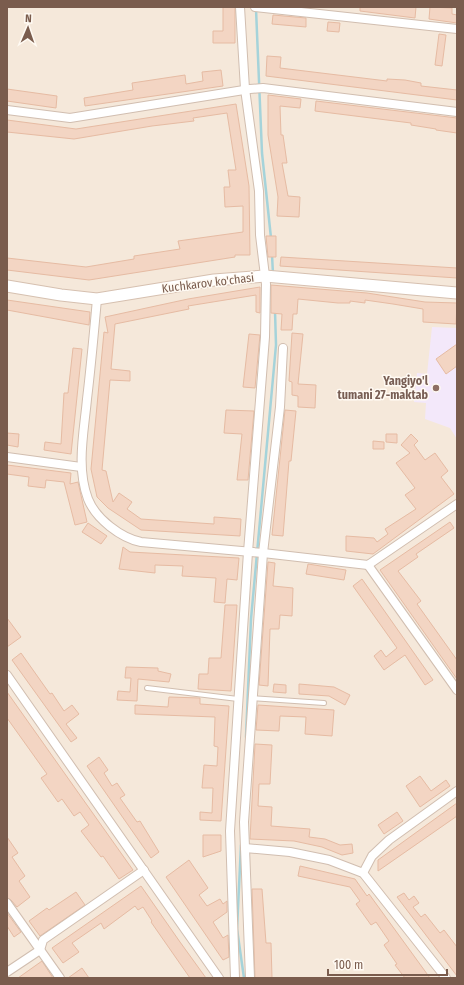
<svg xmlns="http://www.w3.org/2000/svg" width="464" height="985" font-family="'Fira Sans Condensed',sans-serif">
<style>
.residential{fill:#f5e8da}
.education{fill:#f3e8fa}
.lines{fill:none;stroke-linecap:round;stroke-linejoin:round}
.stream{stroke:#a5d3da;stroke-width:2.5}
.building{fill:#f3d5c3;stroke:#e6bba3}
.service-casing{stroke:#d1beb0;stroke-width:6}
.minor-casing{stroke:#d1beb0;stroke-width:10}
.secondary-casing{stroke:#d6c0b0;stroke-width:13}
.service{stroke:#fff;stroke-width:4}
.minor{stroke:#fff;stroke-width:8}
.secondary{stroke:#fff;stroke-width:11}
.education-dot{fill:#8d6e63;stroke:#fffaf3;stroke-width:1.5}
.labels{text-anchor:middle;stroke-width:3;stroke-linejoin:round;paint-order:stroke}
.street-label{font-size:12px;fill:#7a5c4d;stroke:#fffaf3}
.education-label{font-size:12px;font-weight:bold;fill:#785e54;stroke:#fffaf3;text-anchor:end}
</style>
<rect width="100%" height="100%" fill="#fdf6ec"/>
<rect class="residential" x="7" y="7" width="450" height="971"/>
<path class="education" d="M432,327L457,328V439L450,428L425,419L426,403L414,402L417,373L427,374Z"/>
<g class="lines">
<g class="stream">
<path d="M256,9L262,153L271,238"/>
<path d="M272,255L273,274"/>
<path d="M246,737L251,619L276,345L275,311"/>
<path d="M241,845L237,929L244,978"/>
</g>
</g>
<g class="building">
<path d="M223,7H235V43H213V31H223Z"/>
<path d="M360,7H416L415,18L360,11Z"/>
<path d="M430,7L452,8V14L457,15V23L429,19Z"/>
<path d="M273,15L306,18V27L272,24Z"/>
<path d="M328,22L340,23L339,32L327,31Z"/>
<path d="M439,34L446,35L442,66L435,65Z"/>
<path d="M267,56L281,57L280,68L387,81V79L405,80L421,83V86L457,90V100L266,76Z"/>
<path d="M221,70L223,86L85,106L84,98L133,90L132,83L185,75L186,84L203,81L202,72Z"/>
<path d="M7,89L57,96L56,108L7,101Z"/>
<path d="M268,95L301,99L300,108L280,106L281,135H283L287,163H282L288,196L300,197L299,217L277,216L278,197L268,135Z"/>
<path d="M316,101L457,118V133L436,130V129L411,125V123L315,111Z"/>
<path d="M236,104L249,186L250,255H235V257L89,280L7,270V258L86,267L134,259V256L180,249L178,241L243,232V206L225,207L224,187H230L228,170H236L227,113L193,118L194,121L152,126L74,139L7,132V120L76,129Z"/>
<path d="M266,236H276V257H268Z"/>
<path d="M281,257L457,268V278L280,266Z"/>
<path d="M271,285L367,293L425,302L457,303L456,324L423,322V309L393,304L365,300V303L350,301V303H338L298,299L297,314H293L292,330H281L282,314L271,313Z"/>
<path d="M260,287V313L256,312V295L188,306L189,309L115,324L111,369L130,371V381L110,380L102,470L106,471L113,502L119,493L132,502L127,509L141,519L214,524V517L241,519L240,536L141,530L108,508L97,497L91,469L104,332L108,333L105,317L188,299Z"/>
<path d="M7,300L90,312L89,325L7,310Z"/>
<path d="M292,333L303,334L298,384L316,385L315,408L298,407V396L292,395V382L289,381Z"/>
<path d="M249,334L260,335L255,388L243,387Z"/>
<path d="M457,344V366L446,374L436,359Z"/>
<path d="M73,348L82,349L71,454L44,450L45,442L61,444L64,393H68Z"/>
<path d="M226,410L254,411L248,480H237L242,434L224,433Z"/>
<path d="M285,410L296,411L291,461H289L283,536L272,535Z"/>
<path d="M7,433L19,434L18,447L7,445Z"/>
<path d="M386,434H397V443L386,442Z"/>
<path d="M411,434L418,441L414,445L425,460L435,453L448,471L441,477L454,494L373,554L346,551V536L374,538L377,542L388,534L385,529L416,509L405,495L415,488L396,463L410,453L401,445Z"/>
<path d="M373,441L384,442V449H373Z"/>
<path d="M7,465L71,473L70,484L78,482L87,522L75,525L64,482L46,480L45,488L28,486L29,477L7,474Z"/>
<path d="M450,522L454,528L416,554L418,557L398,571L421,601L417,604L457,660V679L380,570Z"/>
<path d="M88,523L107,536L101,544L82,532Z"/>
<path d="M123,547L130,552L239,558L237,580L227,579L225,603L214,602L216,578L182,576L183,566L155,565V573L119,569Z"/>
<path d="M268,562L275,563L273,586L293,588L292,616L280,615L279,629H270L268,686L259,685Z"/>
<path d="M308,564L346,570L344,580L306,574Z"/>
<path d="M362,579L433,680L425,685L405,655L384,670L374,656L381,650L386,657L397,648L353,586Z"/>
<path d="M225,605H237L231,691L198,689L199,674H208L209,658H221Z"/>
<path d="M7,618L21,637L7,647Z"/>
<path d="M21,653L50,694L52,693L64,711L72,705L79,714L66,724L77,738L71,742L12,660Z"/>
<path d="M126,667L158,668V671L171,674L169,682L138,679L137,701L117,700L118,691L130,692L131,678H125Z"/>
<path d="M274,684L286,685V693L273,692Z"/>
<path d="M299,684L334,687L350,695L345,705L329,696L299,694Z"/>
<path d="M7,692L133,870L119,879L103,856L101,857L81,831L89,825L80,812L74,816L62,799L58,802L41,778L47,774L7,718Z"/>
<path d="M169,697L200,698V704L229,706L221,821L200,820V812L212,813L213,788H202L204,765L217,766L218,747L214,746L215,717L135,714V705L168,707Z"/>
<path d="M258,705L334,710L332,736L305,734L306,717L280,716L279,731L256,730Z"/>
<path d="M255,744L272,745L270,784H259L258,806L272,807L271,826L310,829L309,837L325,839L340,845L352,844L353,853L342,855L322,847L294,841L250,839Z"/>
<path d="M99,757L108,770L104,773L112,786L117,783L125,795L120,798L137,822L140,821L159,852L151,858L87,766Z"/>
<path d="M420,776L431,791L446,780L450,786L420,807L406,786Z"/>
<path d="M457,803V816L378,871V860Z"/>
<path d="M397,812L403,821L384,834L378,825Z"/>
<path d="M203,835H221V851L203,857Z"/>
<path d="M7,837L18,853L12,857L25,876L19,881L30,897L17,907L11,900L7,898Z"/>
<path d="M189,860L208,888L199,895L207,906L220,899L223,904L227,901V912L213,922L223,938L228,935L229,957L223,960L166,877Z"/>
<path d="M300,866L355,879L367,896L369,894L430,978H405L395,965L397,964L384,945L389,941L376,922L371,925L356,904L360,901L350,887L298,876Z"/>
<path d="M141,886L180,942L206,978H190L151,922L152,921L143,907L138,910L135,906L104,929L101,923L72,943L79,952L63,963L52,948Z"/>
<path d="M252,889H262L266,943H271L272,978H255Z"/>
<path d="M76,892L85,905L40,936L29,921L47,908L49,910Z"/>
<path d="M404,893L409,900L414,896L419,903L413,907L421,917L425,914L440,933L444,930L457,947V976L397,897Z"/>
<path d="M7,913L21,932L14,937L7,926Z"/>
<path d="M42,961L53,978H18Z"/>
<path d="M82,968L89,978H68Z"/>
</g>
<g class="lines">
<defs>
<g id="service">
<path d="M147,688L238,699"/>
<path d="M252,698L324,703"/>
</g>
<g id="minor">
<path d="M255,7L457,29"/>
<path d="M7,110L70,118L250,89L263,88L457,112"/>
<path d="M97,299C94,332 91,366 87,399C84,432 76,467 88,499C96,519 121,538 141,542L263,553L368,565L457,504"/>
<path d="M7,457L81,467"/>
<path d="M368,565L457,690"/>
<path d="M7,675L219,978"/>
<path d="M245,848L290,852L329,860L363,873L446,978"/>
<path d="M363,873L372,856L389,840L457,791"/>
<path d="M7,903L60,978"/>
<path d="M7,972L40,950L43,940L144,870"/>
<path d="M235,978L230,831L248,552L265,337L266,284L260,235L259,191L245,89L240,7"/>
<path d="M250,978L244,822L263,553L280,407L283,348"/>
</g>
<path id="secondary" d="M7,286L61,295L97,299L214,280L265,276L457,293"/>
</defs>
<use href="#service" class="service-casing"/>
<use href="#minor" class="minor-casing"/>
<use href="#secondary" class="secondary-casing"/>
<use href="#service" class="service"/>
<use href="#minor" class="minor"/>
<use href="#secondary" class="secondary"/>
</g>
<circle class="education-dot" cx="436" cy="388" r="4"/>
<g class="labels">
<g class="street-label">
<text transform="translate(208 283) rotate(-7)" y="4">Kuchkarov ko'chasi</text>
</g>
<g class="education-label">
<text x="428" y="385">Yangiyo'l<tspan x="428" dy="14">tumani 27-maktab</tspan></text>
</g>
</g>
<rect width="464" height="985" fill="none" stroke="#7a5c4d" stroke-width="16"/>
<g transform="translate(28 28) rotate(2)" stroke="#fffaf3" stroke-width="3" paint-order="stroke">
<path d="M0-3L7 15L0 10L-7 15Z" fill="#7a5c4d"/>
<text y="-6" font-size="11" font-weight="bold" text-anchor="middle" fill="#7a5c4d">N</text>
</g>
<path d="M328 969v6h119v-6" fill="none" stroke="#7a5c4d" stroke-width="2"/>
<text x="334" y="969" font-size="12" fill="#7a5c4d" stroke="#fffaf3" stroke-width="3" paint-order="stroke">100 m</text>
</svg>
